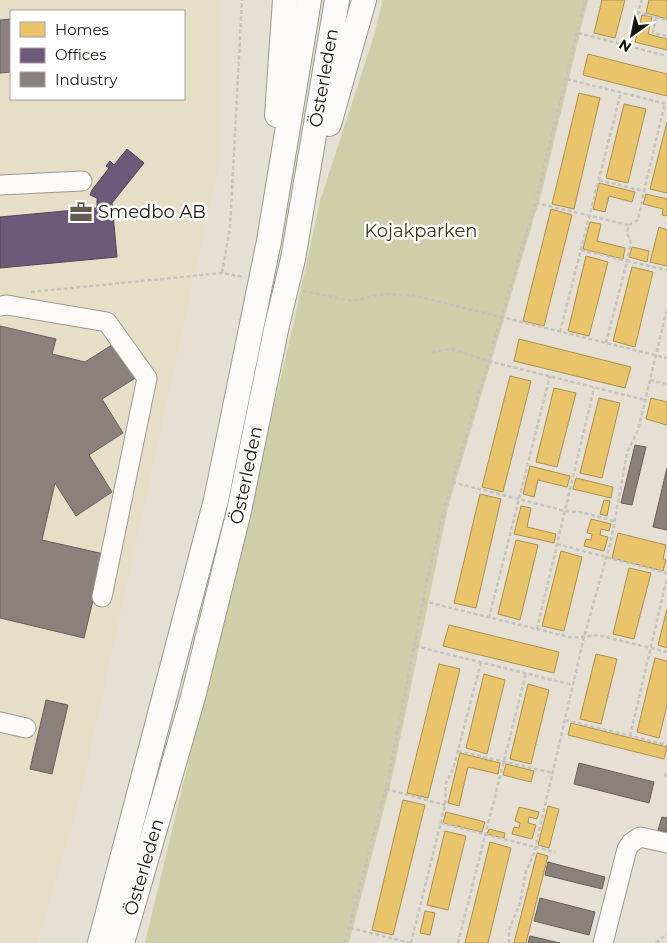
<svg xmlns="http://www.w3.org/2000/svg" width="667" height="943" font-family="Montserrat,sans-serif">
<style>
.built{fill:#e6dec7;fill-rule:evenodd}
.green{fill:#cfcea8}
.homes{fill:#e9c46a;stroke:#aa904e}
.offices{fill:#6d597a;stroke:#544559}
.industry{fill:#8a817c;stroke:#68615b}
.lines{fill:none;stroke-linecap:round;stroke-linejoin:round}
.minor-casing{stroke:#9c988f;stroke-width:21}
.major-casing{stroke:#9c988f;stroke-width:26}
.path{stroke:#c4c3be;stroke-width:2.5;stroke-dasharray:4 2.5;stroke-linecap:butt}
.minor{stroke:#fbfaf8;stroke-width:19}
.major{stroke:#fbfaf8;stroke-width:24}
.labels{text-anchor:middle;stroke-width:5;stroke-linejoin:round;paint-order:stroke}
.street-label{font-size:18px;fill:#18150d;stroke:#fff}
.poi-label{font-size:18px;fill:#18150d;stroke:#fff;text-anchor:start}
.park-label{font-size:18px;fill:#383915;stroke:#fff}
</style>
<rect width="100%" height="100%" fill="#e5e0d3"/>
<path class="built" d="M0,0H219L220,159L79,802L37,943H0ZM11,11H184V99H11Z"/>
<path class="green" d="M383,0H588L542,191L448,507L392,778L349,943H145L293,326L320,201L372,42Z"/>
<g class="homes">
<path d="M602,0H625L615,38L594,33Z"/>
<path d="M649,0H667V19L646,13Z"/>
<path d="M642,15L652,17L648,34L667,39V50L635,42Z"/>
<path d="M588,54L667,74V96L583,75Z"/>
<path d="M579,93L600,98L574,209L552,204Z"/>
<path d="M624,104L646,109L628,183L606,178Z"/>
<path d="M667,122V193L650,189Z"/>
<path d="M599,183L635,192L632,202L609,196L605,212L593,209Z"/>
<path d="M646,194L667,199V216L662,215L663,209L643,204Z"/>
<path d="M551,209L572,215L544,326L523,321Z"/>
<path d="M590,222L601,224L597,241L625,248L623,259L583,249Z"/>
<path d="M659,227L667,230V266L650,262Z"/>
<path d="M632,247L649,251L647,262L629,257Z"/>
<path d="M586,256L608,262L589,336L568,331Z"/>
<path d="M632,267L653,272L635,347L613,341Z"/>
<path d="M519,339L631,367L625,388L514,361Z"/>
<path d="M510,376L531,381L503,492L482,487Z"/>
<path d="M554,388L576,393L557,467L536,462Z"/>
<path d="M599,398L620,403L602,478L580,473Z"/>
<path d="M651,398L667,402V425L646,419Z"/>
<path d="M530,466L570,476L567,487L538,480L534,497L523,494Z"/>
<path d="M576,478L613,487L611,498L573,489Z"/>
<path d="M480,494L501,499L476,608L454,603Z"/>
<path d="M604,500L610,501L607,516L600,514Z"/>
<path d="M521,506L531,508L527,527L556,534L554,543L514,534Z"/>
<path d="M591,519L611,524L609,531L601,529L600,535L608,537L604,551L584,546L586,539L591,540L592,534L587,533Z"/>
<path d="M618,533L666,545L663,559L666,560L663,571L612,558Z"/>
<path d="M516,540L538,545L520,620L498,614Z"/>
<path d="M561,551L582,557L564,631L542,626Z"/>
<path d="M629,568L651,573L634,639L613,634Z"/>
<path d="M667,609V648L658,645Z"/>
<path d="M449,625L559,652L554,673L443,646Z"/>
<path d="M596,654L617,659L601,724L580,719Z"/>
<path d="M655,658L667,661V705L659,738L637,732Z"/>
<path d="M439,664L460,669L428,798L407,793Z"/>
<path d="M484,674L505,680L487,754L466,748Z"/>
<path d="M528,684L549,690L531,764L510,759Z"/>
<path d="M571,723L667,747L664,759L568,735Z"/>
<path d="M460,753L500,763L498,774L468,767L459,806L448,803Z"/>
<path d="M506,764L534,771L531,782L503,775Z"/>
<path d="M403,800L425,805L393,935L372,930Z"/>
<path d="M548,806L559,809L549,848L538,845Z"/>
<path d="M519,807L539,812L537,819L529,817L528,823L536,825L532,839L512,834L514,827L519,828L520,823L515,821Z"/>
<path d="M446,812L485,822L482,832L443,823Z"/>
<path d="M489,829L505,833L504,838L487,834Z"/>
<path d="M445,831L466,836L448,910L427,905Z"/>
<path d="M490,842L511,848L488,943H465Z"/>
<path d="M537,853L548,856L526,943H514Z"/>
<path d="M425,911L435,913L430,935L420,933Z"/>
</g>
<path class="offices" d="M127,149L144,163L112,203L117,257L0,268V217L97,208V198L90,195L92,190L109,168L106,166L110,161L114,165Z"/>
<g class="industry">
<path d="M11,19V72L0,73V20Z"/>
<path d="M0,326L56,339L52,354L85,362L115,343L137,377L102,399L123,433L89,455L112,492L76,516L55,483L42,540L104,554L84,638L0,618Z"/>
<path d="M635,445L646,447L632,505L621,503Z"/>
<path d="M667,468V530L653,527Z"/>
<path d="M46,700L68,705L52,774L30,769Z"/>
<path d="M579,763L654,782L649,803L574,784Z"/>
<path d="M662,817L667,818V832L658,830Z"/>
<path d="M548,862L605,877L602,889L545,875Z"/>
<path d="M540,898L595,912L589,935L534,921Z"/>
<path d="M530,936L560,943H528Z"/>
</g>
<g class="lines">
<defs>
<g id="minor">
<path d="M0,185L82,181"/>
<path d="M0,306L7,305L107,322L147,378L102,597"/>
<path d="M0,722L26,728"/>
<path d="M603,943L627,849L631,843L640,837L667,843"/>
</g>
<g id="major">
<path d="M277,115L285,0"/>
<path d="M329,124L364,0"/>
<path d="M100,943L216,500L269,241L309,0"/>
<path id="s1" d="M122,943L193,697L239,511L277,325L293,259L337,0"/>
</g>
</defs>
<use href="#minor" class="minor-casing"/>
<use href="#major" class="major-casing"/>
<g class="path">
<path d="M637,12L667,20"/>
<path d="M656,17L653,33L667,36"/>
<path d="M578,33L667,56"/>
<path d="M627,46L642,0"/>
<path d="M567,79L667,104"/>
<path d="M599,180L644,191L665,103"/>
<path d="M536,203L629,225"/>
<path d="M581,250L627,261L631,243L627,233L629,225L638,220L644,191"/>
<path d="M222,273L230,228L242,0"/>
<path d="M303,291L352,301L385,294L412,295L667,358"/>
<path d="M31,292L222,273L244,277"/>
<path d="M560,332L621,92"/>
<path d="M606,343L627,261L667,270"/>
<path d="M432,352L452,349L488,361L645,400"/>
<path d="M650,380L667,384"/>
<path d="M452,482L565,511L580,512L614,521"/>
<path d="M557,544L667,573"/>
<path d="M423,601L573,638L598,635L667,652"/>
<path d="M489,618L550,376"/>
<path d="M537,629L594,388"/>
<path d="M415,646L573,685"/>
<path d="M565,720L667,745"/>
<path d="M630,736L667,578"/>
<path d="M458,751L553,773"/>
<path d="M665,777L667,771"/>
<path d="M386,789L445,805"/>
<path d="M441,823L555,852"/>
<path d="M350,928L410,943"/>
<path d="M345,943L389,776L427,580L445,506L536,201L585,0"/>
<path d="M411,943L445,805L446,783L454,766L481,662"/>
<path d="M458,943L526,673"/>
<path d="M509,943V930L520,903L526,871L534,853L584,637L611,541L627,453L638,430L667,309"/>
<path d="M656,943L667,934"/>
</g>
<use href="#minor" class="minor"/>
<use href="#major" class="major"/>
</g>
<defs>
<symbol id="office-bare" viewBox="-9 -9 18 18"><path d="M-6-3h4V-5.5h4V-3h4V5H-6ZM-1-4.5V-3h2v-1.5ZM-6 0V1H6V0Z" fill="#605c52" stroke="#fff" stroke-width="2.5" paint-order="stroke"/></symbol>
</defs>
<g fill-rule="evenodd">
<use href="#office-bare" x="65" y="196" width="32" height="32"/>
</g>
<g class="labels">
<g class="street-label">
<text dy="6" stroke="none"><textPath href="#s1" startOffset="889">Österleden</textPath></text>
<text dy="6" stroke="none"><textPath href="#s1" startOffset="484">Österleden</textPath></text>
<text dy="6" stroke="none"><textPath href="#s1" startOffset="79">Österleden</textPath></text>
</g>
<g class="poi-label">
<text x="98" y="218">Smedbo AB</text>
</g>
<g class="park-label">
<text x="421" y="237">Kojakparken</text>
</g>
</g>
<rect x="10" y="10" width="175" height="90" fill="#ffffff" stroke="#a3a19e"/>
<rect x="20" y="22" width="25" height="15" fill="#e9c46a" stroke="#a3a19e"/>
<text x="55" y="35" font-size="15" fill="#18150d">Homes</text>
<rect x="20" y="48" width="25" height="15" fill="#6d597a" stroke="#a3a19e"/>
<text x="55" y="60" font-size="15" fill="#18150d">Offices</text>
<rect x="20" y="72" width="25" height="15" fill="#8a817c" stroke="#a3a19e"/>
<text x="55" y="85" font-size="15" fill="#18150d">Industry</text>
<g transform="translate(632 35) rotate(213)" stroke="#ffffff" stroke-width="4" paint-order="stroke">
<path d="M0-4L9 19L0 12L-9 19Z" fill="#18150d"/>
<text y="-8" font-size="14" font-weight="bold" text-anchor="middle" fill="#18150d">N</text>
</g>
</svg>
